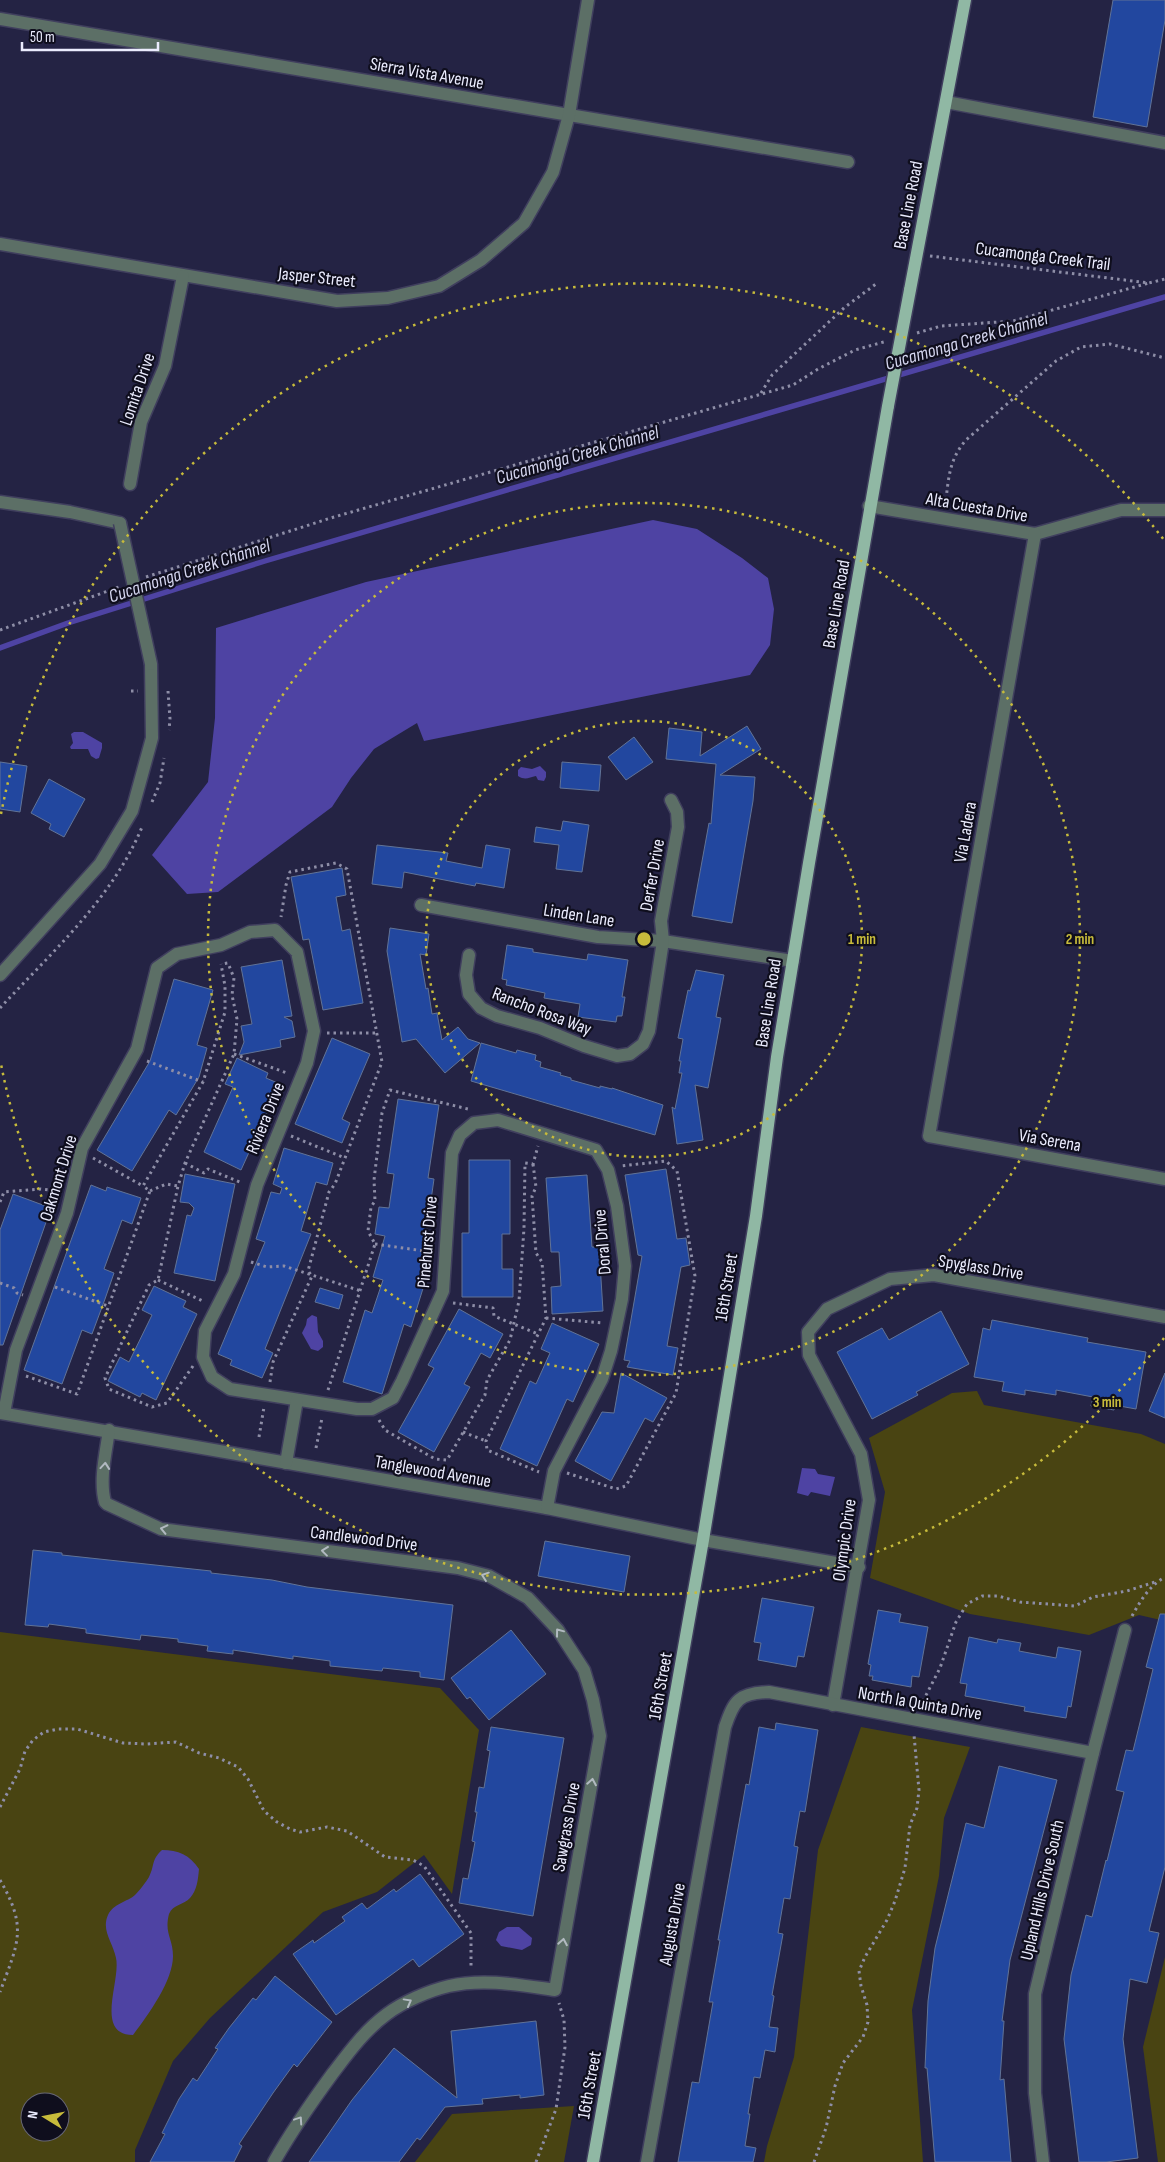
<svg xmlns="http://www.w3.org/2000/svg" width="1165" height="2162" font-family="'Sofia Sans Condensed',sans-serif">
<style>
.green{fill:#494412;fill-rule:evenodd}
.water{fill:#4e43a3}
.lines{fill:none;stroke-linecap:round;stroke-linejoin:round}
.stream{stroke:#4e43a3;stroke-width:5.5}
.building{fill:#22479f;stroke:#617397}
.minor-casing{stroke:#403f5e;stroke-width:15}
.major-casing{stroke:#403f5e;stroke-width:15}
.path{stroke:#8e8ea7;stroke-width:3;stroke-dasharray:2.5 4;stroke-linecap:butt}
.minor{stroke:#5c6f66;stroke-width:12}
.major{stroke:#90b8a4;stroke-width:12}
.minor-bridge-casing{stroke:#403f5e;stroke-width:15;stroke-linecap:butt}
.major-bridge-casing{stroke:#403f5e;stroke-width:15;stroke-linecap:butt}
.minor-bridge{stroke:#5c6f66;stroke-width:12}
.major-bridge{stroke:#90b8a4;stroke-width:12}
.oneway{stroke:#b2bac1}
.ring{fill:none;stroke:#c7bb3b;stroke-width:2.5;stroke-dasharray:2.5 5}
.labels{text-anchor:middle;stroke-width:4.5;stroke-linejoin:round;paint-order:stroke}
.street-label{font-size:18px;fill:#ebecfe;stroke:#0f0e1d}
.water-label{font-size:19px;font-style:italic;fill:#d4d5ef;stroke:#0f0e1d}
.centre{fill:#c7bb3b;stroke:#0f0e1d;stroke-width:2.5}
.ring-label{font-size:15px;text-anchor:middle;font-weight:bold;fill:#c7bb3b;stroke:#0f0e1d;stroke-width:4.5;stroke-linejoin:round;paint-order:stroke}
</style>
<rect width="100%" height="100%" fill="#242344"/>
<g class="green">
<path d="M977,1391L984,1405L1141,1434L1165,1444V1621L1139,1615L1089,1635L970,1614L870,1578L885,1492L869,1438L952,1393Z"/>
<path d="M0,1632L440,1688L479,1730L452,1894L424,1855L377,1892L323,1912L210,2018L173,2061L135,2150V2162H0ZM30,2102H60V2132H30Z"/>
<path d="M861,1727L970,1747L944,1818L939,1876L912,2010L923,2162H764L767,2146L794,2057L818,1850Z"/>
<path d="M1165,1957V2162H1158L1143,2047Z"/>
<path d="M574,2106L564,2162H415L452,2114Z"/>
</g>
<g class="water">
<path d="M653,520L697,529L742,558L768,578L774,609L770,645L750,675L424,741L417,723L374,749L351,778L332,807L218,892L187,894L152,855L208,782L215,718L216,628L366,582Z"/>
<path d="M74,732H83L102,743V748L99,758L96,759L91,756L88,749H71L70,747L73,743L71,734Z"/>
<path d="M540,766L546,772V777L544,781L538,780L536,776C529,777 526,781 518,776V770L521,767L532,769Z"/>
<path d="M312,1315L317,1317L318,1332L323,1341V1347L318,1351L311,1349L302,1333L306,1325L307,1319Z"/>
<path d="M802,1468L815,1469L818,1474L835,1477L830,1496L811,1492L808,1496L797,1493Z"/>
<path d="M162,1850C178,1850 190,1855 199,1869C198,1880 197,1890 190,1898C184,1905 173,1904 169,1914C164,1934 173,1938 173,1956C173,1981 148,2015 133,2035C94,2035 121,1981 116,1958C113,1942 101,1931 108,1915C114,1903 127,1902 135,1895C140,1890 146,1882 149,1877C155,1865 151,1860 162,1850Z"/>
<path d="M507,1927H519L532,1938L531,1945L522,1950L501,1946L496,1940L499,1932Z"/>
</g>
<g class="lines">
<path class="stream" d="M0,648L68,623L265,561L1165,297"/>
</g>
<g class="building">
<path d="M1113,0H1165V20L1147,127L1093,117Z"/>
<path d="M747,726L761,749L720,775L755,777L753,801L732,923L692,916L709,823L711,824L716,764L666,759L669,728L702,732L700,756Z"/>
<path d="M634,737L653,762L626,780L608,757Z"/>
<path d="M0,762L27,766L20,812L0,809Z"/>
<path d="M562,762L601,765L599,791L560,788Z"/>
<path d="M49,779L85,799L64,837L49,829L51,824L31,813Z"/>
<path d="M563,821L589,825L582,872L556,869L559,845L534,842L536,827L561,831Z"/>
<path d="M377,845L448,853L446,861L482,868L486,845L510,849L504,888L476,883L475,886L404,872L402,888L372,884Z"/>
<path d="M342,868L346,895L336,897L342,931L350,929L363,1003L323,1010L309,939L303,940L291,877Z"/>
<path d="M390,928L429,934L426,955L420,954L426,989L428,988L432,1014L437,1013L442,1040L458,1027L468,1039L480,1043L445,1073L416,1039L402,1042L387,951Z"/>
<path d="M507,945L533,949V952L587,960L588,954L628,960L622,997H625L622,1016H617L616,1022L578,1017L580,1004L544,998L545,993L506,985L507,980L502,979Z"/>
<path d="M282,960L292,1016L284,1017L292,1021L295,1037L280,1040L281,1047L239,1055L244,1042L241,1026L252,1024L241,967Z"/>
<path d="M696,970L724,975L716,1017L721,1018L708,1088L695,1085L703,1140L677,1144L672,1107L675,1109L682,1073H679L681,1061H679L683,1039L678,1038L688,990L690,991Z"/>
<path d="M174,979L213,990L197,1045L207,1048L199,1077L176,1115L169,1110L132,1171L97,1150L150,1061Z"/>
<path d="M332,1038L370,1054L342,1119L350,1123L342,1143L295,1124Z"/>
<path d="M481,1043L516,1053L517,1050L536,1055L535,1060L541,1062L540,1067L561,1073L560,1075L571,1078V1080L600,1088V1086L612,1089V1088L663,1105L655,1135L471,1081Z"/>
<path d="M237,1058L268,1073L266,1078L280,1084L241,1170L204,1152L233,1087L225,1084Z"/>
<path d="M398,1099L439,1105L428,1178L434,1179L422,1263L430,1266L411,1327L404,1324L382,1394L343,1382L365,1310L372,1313L383,1280L373,1277L385,1236L375,1234L379,1207L389,1208L394,1174L387,1173Z"/>
<path d="M284,1148L333,1163L327,1185L316,1182L301,1231L311,1234L265,1349L273,1353L262,1378L230,1365L232,1360L218,1354L265,1242L256,1239L271,1192L280,1194L282,1188L273,1184Z"/>
<path d="M469,1160H510V1234H502V1269H513V1297H462V1233H469Z"/>
<path d="M666,1169L677,1239L686,1238L690,1265L681,1267L667,1346L678,1348L673,1375L627,1367L630,1361L624,1360L642,1256L638,1255L625,1175Z"/>
<path d="M185,1174L235,1184L215,1281L174,1273L187,1215L191,1216L194,1208L189,1203L180,1202Z"/>
<path d="M587,1175L592,1247H599L603,1311L552,1314L551,1287L561,1286L559,1252H551L546,1178Z"/>
<path d="M91,1185L106,1191L107,1187L141,1198L132,1224L122,1220L104,1269L114,1273L105,1299L92,1334L82,1330L62,1384L24,1370Z"/>
<path d="M13,1194L51,1208L3,1345H0V1230Z"/>
<path d="M154,1286L186,1301L183,1307L197,1314L156,1400L142,1393L140,1397L108,1381L120,1357L129,1362L152,1315L142,1310Z"/>
<path d="M320,1288L343,1295L339,1309L315,1302Z"/>
<path d="M459,1309L503,1334L490,1358L481,1353L464,1384L470,1387L434,1452L398,1432L434,1368L428,1365Z"/>
<path d="M941,1311L969,1364L916,1392L918,1395L872,1419L837,1352L882,1328L889,1340Z"/>
<path d="M992,1320L1088,1338L1087,1342L1146,1352L1136,1409L1114,1405V1410L1091,1406L1093,1397L1056,1390V1395L1025,1390V1395L1002,1391L1004,1382L974,1377L983,1328L990,1330Z"/>
<path d="M552,1323L599,1344L573,1402L567,1399L537,1466L500,1449L530,1381L536,1384L550,1353L541,1349Z"/>
<path d="M621,1373L667,1398L653,1422L645,1418L611,1481L575,1461L602,1412L614,1413Z"/>
<path d="M1165,1373V1418L1149,1411Z"/>
<path d="M545,1541L630,1556L624,1592L538,1576Z"/>
<path d="M33,1550L62,1553V1555L211,1571V1573L272,1580L307,1587L453,1605L444,1680L420,1677V1672L383,1668L382,1671L330,1666V1661L293,1656V1659L233,1650V1654L207,1651L208,1646L178,1642V1639L141,1635L140,1640L86,1633V1629L49,1624L48,1627L25,1625Z"/>
<path d="M762,1598L814,1607L804,1657L798,1656L796,1667L758,1660L761,1643L754,1642Z"/>
<path d="M878,1610L901,1614L899,1622L928,1627L919,1677L912,1676L911,1687L872,1680L873,1676H869L871,1665L868,1664Z"/>
<path d="M1160,1614H1165V1867L1149,1931L1159,1933L1147,1983L1130,1979L1123,2039L1138,2158L1106,2162H1079L1064,2039L1071,1975L1086,1915L1092,1917L1106,1860L1107,1861L1124,1792L1116,1790L1126,1750L1133,1751L1153,1669L1146,1667Z"/>
<path d="M511,1630L546,1674L489,1720L470,1697L467,1699L451,1678Z"/>
<path d="M969,1637L997,1643L998,1639L1021,1643L1019,1651L1056,1658L1058,1647L1081,1651L1071,1707L1068,1706L1066,1718L1024,1711L1025,1707L965,1696L967,1684L960,1683Z"/>
<path d="M776,1723L818,1730L805,1812L800,1811L794,1846L798,1847L790,1899L784,1898L778,1933L783,1934L772,1995L774,1996L769,2027L778,2028L775,2052L765,2050L760,2078L754,2077L748,2114H750L745,2146L756,2148L753,2162H678L692,2082L699,2083L713,2002H709L720,1940H718L746,1784L749,1785L759,1727L775,1730Z"/>
<path d="M491,1727L564,1738L533,1916L459,1903L463,1878L468,1879L475,1842L472,1841L477,1812H475L479,1787L484,1788L490,1751L487,1750Z"/>
<path d="M999,1766L1057,1780L1010,1960L1002,2021H1004L1000,2080L1004,2079L1011,2162H935L927,2068H925L928,2001L935,1948L966,1823L984,1828Z"/>
<path d="M420,1874L464,1934L419,1967L413,1959L336,2015L293,1954L313,1940L314,1943L345,1921L342,1917L362,1903L367,1909L394,1889L396,1892Z"/>
<path d="M275,1976L332,2022L297,2067L294,2064L273,2093L239,2144L242,2146L234,2162H150L165,2134L162,2133L179,2099L193,2078L197,2081L218,2049L215,2048L229,2028L253,1998L256,2000Z"/>
<path d="M536,2021L544,2095L520,2098V2095L482,2099L483,2104L445,2107L420,2140L417,2138L399,2162H309L352,2100L394,2048L457,2098L451,2031Z"/>
</g>
<g class="lines">
<defs>
<g id="minor">
<path d="M0,19L848,162"/>
<path d="M946,102L1165,143"/>
<path d="M0,244L337,301L388,298L439,286L481,260L524,223L553,172L569,115L588,0"/>
<path d="M130,484L141,422L165,366L183,276"/>
<path d="M0,502L70,512L120,523"/>
<path d="M869,506L1035,534L1121,510H1165"/>
<path d="M1035,534L929,1136L1165,1179"/>
<path d="M421,905L598,937L663,941L793,961"/>
<path d="M469,955L466,975L469,994L481,1008L497,1016L540,1028L584,1046L617,1056L630,1054L643,1044L649,1031L663,941L661,921L678,827L677,812L671,800"/>
<path d="M0,975L100,864L132,811L152,738L151,664"/>
<path d="M0,1413L547,1508L703,1540L859,1567"/>
<path d="M4,1413L16,1350L67,1213L82,1148L137,1049L157,968L177,954L221,945L250,932L275,930L297,952L314,1031L307,1063L257,1185L234,1274L205,1331L203,1357L212,1377L230,1389L357,1409H372L393,1398L402,1381L443,1291L452,1153L460,1135L474,1123L498,1120L596,1150L608,1170L617,1206L625,1266L622,1299L611,1351L602,1379L554,1471L547,1508"/>
<path d="M109,1430C106,1452 99,1480 105,1502L107,1504L161,1529L458,1568L489,1576L528,1598L558,1630L584,1670L593,1700L600,1736L555,1990C520,1985 484,1978 449,1986C428,1991 403,2002 387,2014C365,2030 349,2052 333,2073C311,2103 292,2130 274,2162"/>
<path d="M286,1463L297,1400"/>
<path d="M833,1705L869,1500L861,1454L809,1355L808,1332L827,1309L890,1279L934,1275L1165,1317"/>
<path d="M647,2162L725,1727C734,1700 739,1693 769,1692L1093,1753"/>
<path d="M1043,2162L1035,2093V1994L1093,1753L1125,1630"/>
</g>
<g id="major">
<path d="M910,290L965,0"/>
<path d="M593,2162L703,1540L756,1216L777,1057L809,863L888,406"/>
</g>
</defs>
<use href="#minor" class="minor-casing"/>
<use href="#major" class="major-casing"/>
<g class="path">
<path d="M930,256L1149,283L1165,279"/>
<path d="M917,333L941,326L1013,321L1149,283"/>
<path d="M761,393L772,375L845,307L876,284"/>
<path d="M945,506C949,479 948,461 966,440L1056,361L1081,347L1110,344L1165,358"/>
<path d="M146,577L334,517L793,385L818,369L855,350L887,341"/>
<path d="M0,630L119,587"/>
<path d="M131,691H138"/>
<path d="M168,691L170,719L169,730"/>
<path d="M152,802L160,783L164,758"/>
<path d="M0,1008C51,953 113,898 142,827"/>
<path d="M327,1033H376"/>
<path d="M234,1054L287,1073"/>
<path d="M147,1061L203,1082"/>
<path d="M291,1136L345,1158"/>
<path d="M93,1158L143,1186"/>
<path d="M185,1163L204,1173L208,1169L242,1183"/>
<path d="M533,1164L536,1187L532,1196L536,1253L542,1262L546,1318L486,1441L487,1450L539,1472"/>
<path d="M150,1191L166,1184L178,1186"/>
<path d="M0,1202L4,1192L41,1189L58,1191"/>
<path d="M375,1244L431,1252"/>
<path d="M251,1262L267,1267L284,1266L361,1291"/>
<path d="M158,1280L205,1302"/>
<path d="M0,1283L14,1288L17,1293L23,1295"/>
<path d="M55,1287L108,1306"/>
<path d="M453,1303L493,1308L494,1316L538,1334"/>
<path d="M546,1318L603,1323"/>
<path d="M193,1366L167,1403L152,1407L109,1389L105,1378L149,1285L158,1280L178,1186L185,1163L234,1054L237,1019L232,995L234,978L228,963L221,964"/>
<path d="M26,1376L77,1394L150,1191L143,1186L203,1082L225,1012V986L221,964"/>
<path d="M270,1382L273,1362L312,1276L308,1271L329,1192L335,1184L382,1062L347,869L336,863L290,872L286,885L281,917"/>
<path d="M328,1390L375,1244L368,1231L371,1207L375,1201L374,1180L382,1113L390,1090L468,1109"/>
<path d="M379,1420L385,1430L435,1459L447,1460L485,1395L487,1380L510,1340L519,1301L524,1228L525,1163L533,1164L538,1146"/>
<path d="M463,1432L486,1441"/>
<path d="M259,1437L264,1407"/>
<path d="M316,1448L322,1418"/>
<path d="M567,1473L616,1489L626,1486L676,1393L695,1276L677,1171L666,1161L621,1166"/>
<path d="M1132,1616C1141,1600 1149,1586 1165,1577"/>
<path d="M920,1707L940,1668L956,1622L967,1604L982,1596H998L1020,1602L1075,1606L1093,1597L1127,1591L1155,1582"/>
<path d="M0,1807L20,1769L25,1751L33,1740L44,1732L58,1729H77L123,1743L146,1744L176,1742L199,1753L219,1758L238,1767L248,1779L264,1811L277,1822L290,1829L300,1832L327,1827L347,1831L385,1857L413,1860L424,1866L471,1933V1969"/>
<path d="M0,1880C28,1928 18,1943 0,1992"/>
<path d="M536,2162L556,2109L565,2047L564,2020L559,2003"/>
<path d="M814,2162L826,2128L835,2086L843,2063L863,2037L868,2022L867,2005L861,1986L859,1971L865,1957L887,1920L895,1901L905,1868L910,1825L917,1808L919,1790L914,1735"/>
</g>
<use href="#minor" class="minor"/>
<use href="#major" class="major"/>
<defs>
<path id="minor-bridge" d="M120,523L151,664"/>
<path id="major-bridge" d="M888,406L910,290"/>
</defs>
<use href="#minor-bridge" class="minor-bridge-casing"/>
<use href="#major-bridge" class="major-bridge-casing"/>
<use href="#minor-bridge" class="minor-bridge"/>
<use href="#major-bridge" class="major-bridge"/>
</g>
<defs><path id="oneway-chevron" d="M-2-3.5L2.5 0L-2 3.5" fill="none" stroke-width="1.6" stroke-linecap="round" stroke-linejoin="round" transform="scale(1.25)"/></defs>
<g class="oneway">
<use href="#oneway-chevron" transform="translate(105 1466) rotate(-85)"/>
<use href="#oneway-chevron" transform="translate(164 1529) rotate(-167)"/>
<use href="#oneway-chevron" transform="translate(325 1551) rotate(-173)"/>
<use href="#oneway-chevron" transform="translate(485 1576) rotate(-161)"/>
<use href="#oneway-chevron" transform="translate(559 1632) rotate(-127)"/>
<use href="#oneway-chevron" transform="translate(592 1782) rotate(-80)"/>
<use href="#oneway-chevron" transform="translate(563 1942) rotate(-80)"/>
<use href="#oneway-chevron" transform="translate(408 2002) rotate(-29)"/>
<use href="#oneway-chevron" transform="translate(299 2120) rotate(-56)"/>
</g>
<g class="ring">
<circle cx="644" cy="939" r="218"/>
<circle cx="644" cy="939" r="436"/>
<path d="M1164 1338A655 655 0 0 1 1 1064M1 814A655 655 0 0 1 1164 540"/>
</g>
<g class="labels">
<g class="street-label">
<text transform="translate(427 73) rotate(10)" y="6">Sierra Vista Avenue</text>
<text transform="translate(908 205) rotate(-79)" y="6">Base Line Road</text>
<text transform="translate(1043 256) rotate(7)" y="6">Cucamonga Creek Trail</text>
<text transform="translate(317 277) rotate(6)" y="6">Jasper Street</text>
<text transform="translate(137 389) rotate(-71)" y="6">Lomita Drive</text>
<text transform="translate(977 507) rotate(10)" y="6">Alta Cuesta Drive</text>
<text transform="translate(836 604) rotate(-80)" y="6">Base Line Road</text>
<text transform="translate(965 832) rotate(-80)" y="6">Via Ladera</text>
<text transform="translate(652 875) rotate(-80)" y="6">Derfer Drive</text>
<text transform="translate(579 915) rotate(9)" y="6">Linden Lane</text>
<text transform="translate(768 1003) rotate(-81)" y="6">Base Line Road</text>
<text transform="translate(542 1011) rotate(21)" y="6">Rancho Rosa Way</text>
<text transform="translate(265 1118) rotate(-68)" y="6">Riviera Drive</text>
<text transform="translate(1050 1140) rotate(10)" y="6">Via Serena</text>
<text transform="translate(58 1178) rotate(-73)" y="6">Oakmont Drive</text>
<text transform="translate(427 1242) rotate(-85)" y="6">Pinehurst Drive</text>
<text transform="translate(602 1242) rotate(-95)" y="6">Doral Drive</text>
<text transform="translate(981 1267) rotate(9)" y="6">Spyglass Drive</text>
<text transform="translate(726 1287) rotate(-81)" y="6">16th Street</text>
<text transform="translate(433 1471) rotate(10)" y="6">Tanglewood Avenue</text>
<text transform="translate(364 1538) rotate(7)" y="6">Candlewood Drive</text>
<text transform="translate(844 1540) rotate(-82)" y="6">Olympic Drive</text>
<text transform="translate(660 1686) rotate(-80)" y="6">16th Street</text>
<text transform="translate(920 1703) rotate(10)" y="6">North la Quinta Drive</text>
<text transform="translate(566 1827) rotate(-80)" y="6">Sawgrass Drive</text>
<text transform="translate(1042 1890) rotate(-77)" y="6">Upland Hills Drive South</text>
<text transform="translate(672 1924) rotate(-80)" y="6">Augusta Drive</text>
<text transform="translate(589 2085) rotate(-80)" y="6">16th Street</text>
</g>
<g class="water-label">
<text transform="translate(966 340) rotate(-16)" y="7">Cucamonga Creek Channel</text>
<text transform="translate(577 454) rotate(-16)" y="7">Cucamonga Creek Channel</text>
<text transform="translate(189 570) rotate(-18)" y="7">Cucamonga Creek Channel</text>
</g>
</g>
<circle cx="644" cy="939" r="8" class="centre"/>
<g class="ring-label">
<text x="862" y="944">1 min</text>
<text x="1080" y="944">2 min</text>
<text x="1107" y="1407">3 min</text>
</g>
<g transform="translate(45 2117) rotate(280)"><circle r="24" fill="#0f0e1d" stroke="#676777"/>
<path d="M0-4L9 19L0 12L-9 19Z" fill="#c7bb3b"/>
<text y="-8" font-size="14" font-weight="bold" text-anchor="middle" fill="#ebecfe">N</text>
</g>
<path d="M22 42v8h136v-8" fill="none" stroke="#ebecfe" stroke-width="2.5"/>
<text x="30" y="42" font-size="15" fill="#ebecfe" stroke="#0f0e1d" stroke-width="4" paint-order="stroke">50 m</text>
</svg>
